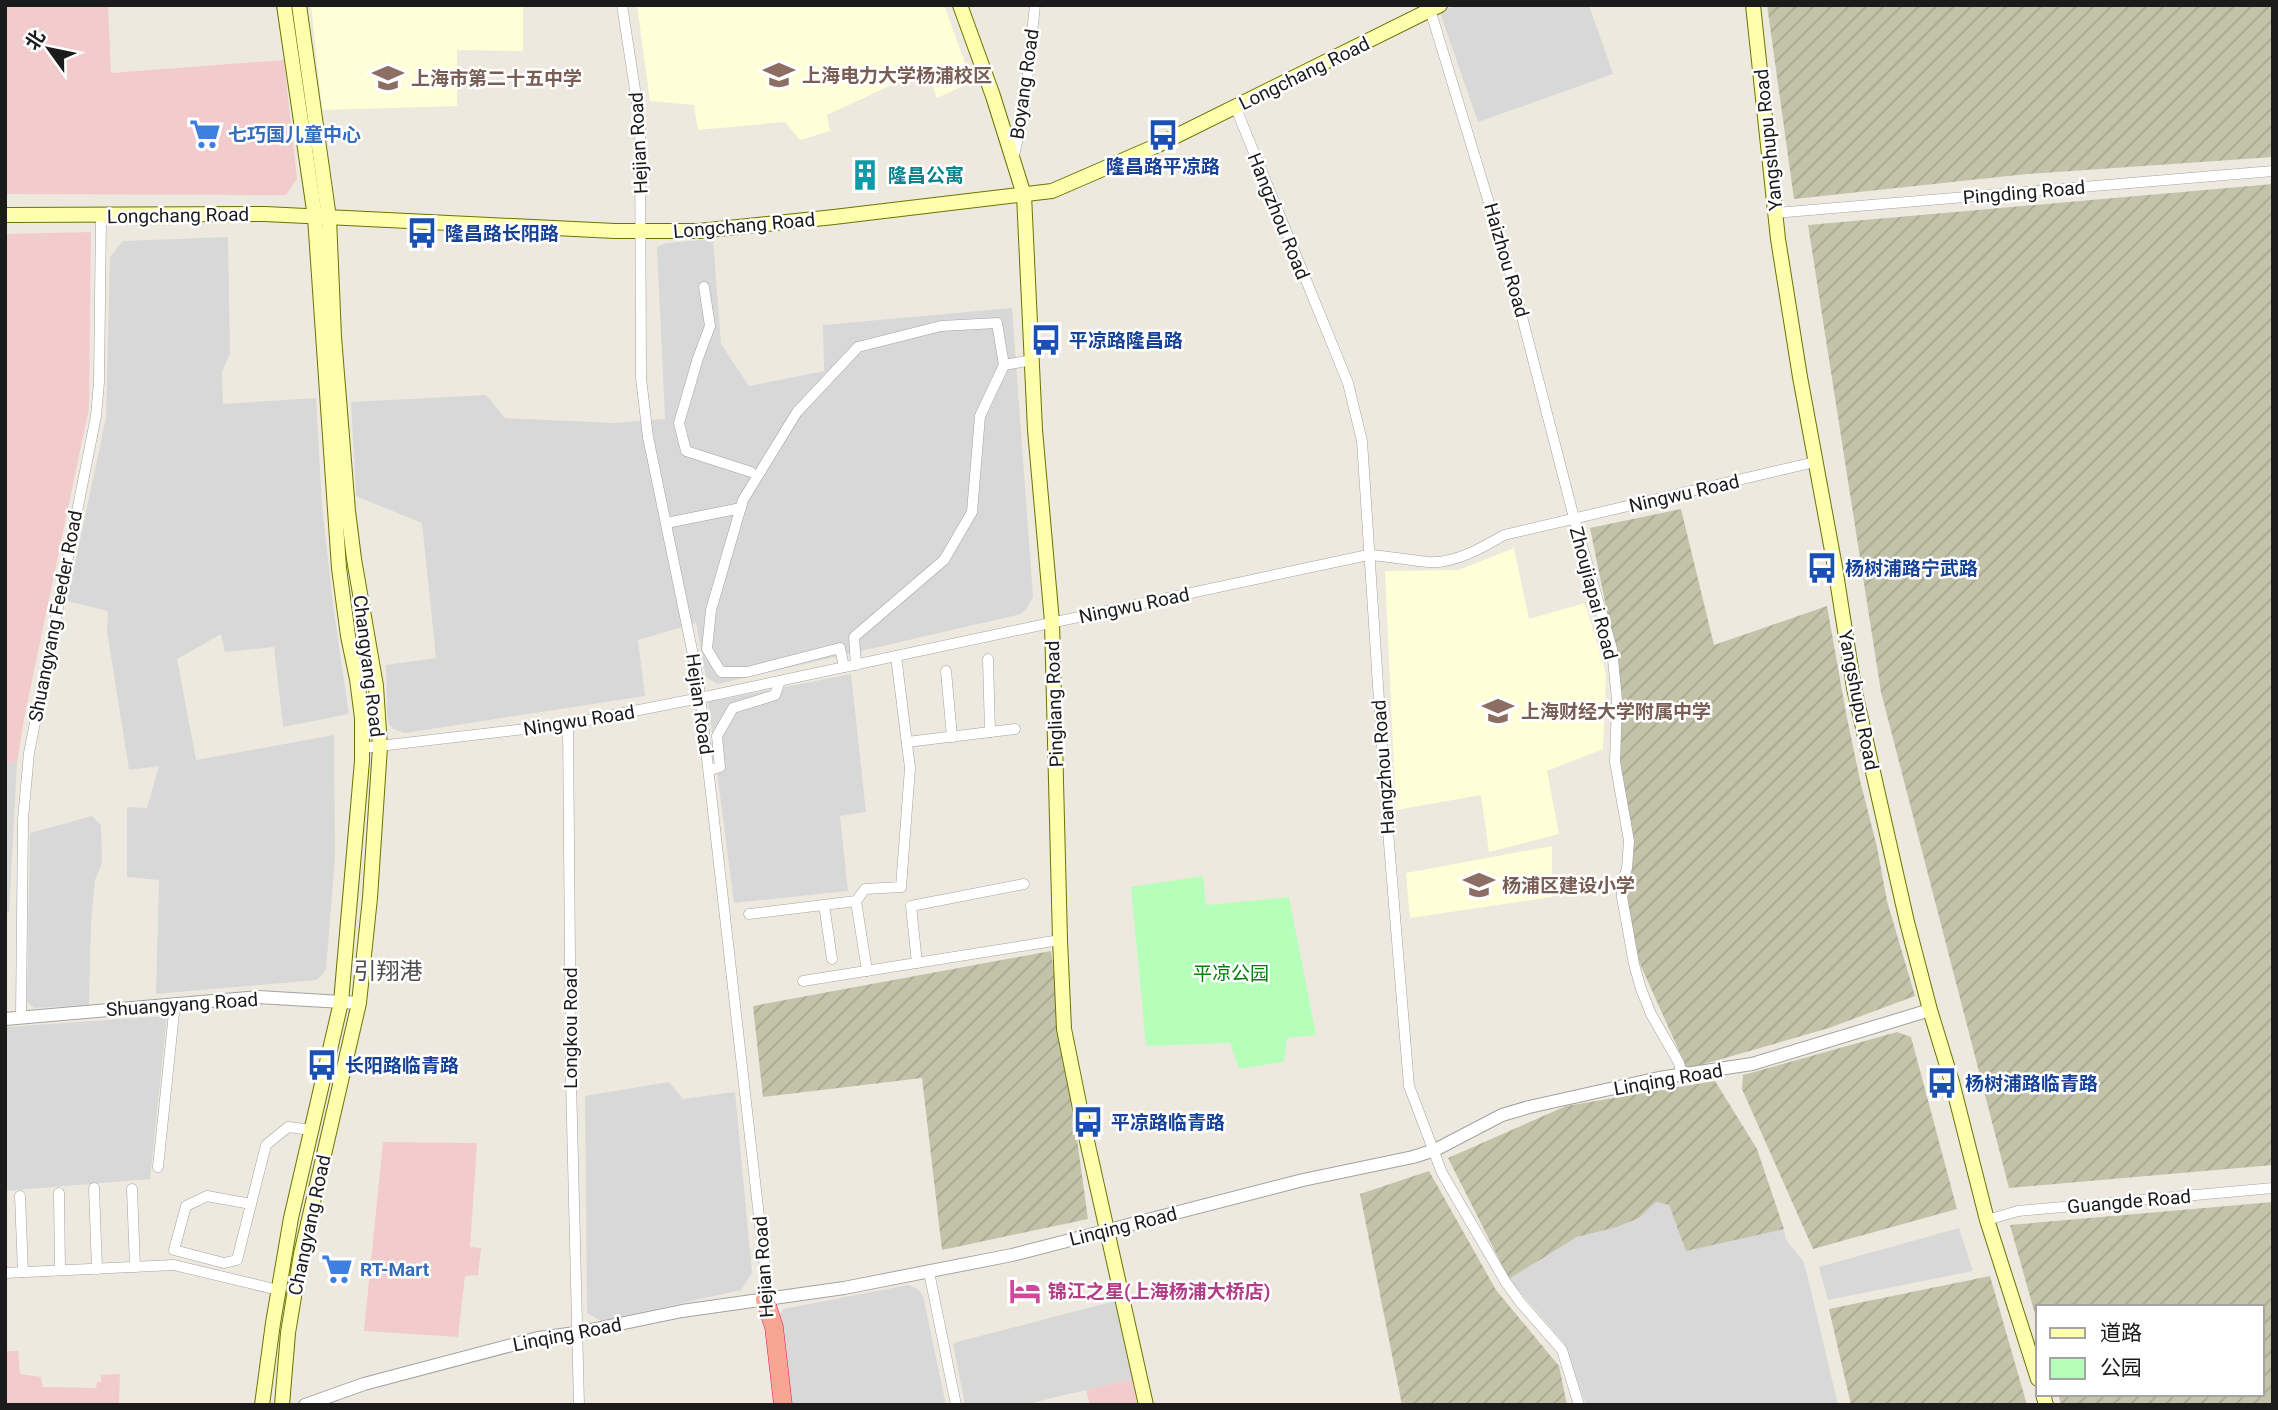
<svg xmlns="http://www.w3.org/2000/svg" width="2278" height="1410" font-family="Roboto,'Noto Sans SC',sans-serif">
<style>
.residential{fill:#d9d8d8}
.commercial{fill:#f2cccc}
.education{fill:#fffed7}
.construction{fill:url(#construction-furrows)}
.park{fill:#b5ffba}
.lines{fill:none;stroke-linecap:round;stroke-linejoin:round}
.minor-casing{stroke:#a2a2a2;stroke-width:11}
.tertiary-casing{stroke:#a2a2a2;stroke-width:14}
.secondary-casing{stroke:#6b7400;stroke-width:16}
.trunk-casing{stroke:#e71260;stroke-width:19}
.minor{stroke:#fff;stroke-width:10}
.tertiary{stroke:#fff;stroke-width:12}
.secondary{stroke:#fdffac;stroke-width:14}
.trunk{stroke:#f7a694;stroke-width:18}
.labels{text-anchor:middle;stroke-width:5;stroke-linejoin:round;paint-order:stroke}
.street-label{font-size:19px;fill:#1b1b1b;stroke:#fff}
.education-label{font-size:19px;font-weight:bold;fill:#785e54;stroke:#fff;text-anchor:start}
.shop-label{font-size:19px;font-weight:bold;fill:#366cbe;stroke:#fff;text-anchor:start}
.transit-label{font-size:19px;font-weight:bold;fill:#164399;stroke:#fff;text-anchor:start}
.culture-label{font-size:19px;font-weight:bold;fill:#0d838f;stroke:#fff;text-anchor:start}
.park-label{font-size:19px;fill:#008208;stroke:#fff}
.hotel-label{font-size:19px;font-weight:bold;fill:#b23c85;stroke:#fff;text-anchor:start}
.quarter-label{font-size:23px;fill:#4e4e4e;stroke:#fff}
</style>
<defs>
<pattern id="construction-furrows" width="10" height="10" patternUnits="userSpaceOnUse" patternTransform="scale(1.75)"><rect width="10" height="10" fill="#c3c3aa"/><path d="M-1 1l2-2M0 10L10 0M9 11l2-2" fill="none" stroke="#a7a792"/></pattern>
</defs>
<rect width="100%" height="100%" fill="#eee9df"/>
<g class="residential">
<path d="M1456,5H1589L1613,74L1478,122L1440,13Z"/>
<path d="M228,237L230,354L222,372L223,404L316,398L322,506L334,612L349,714L283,727L274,647L225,652L221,634L177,659L196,760L334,735L335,857L326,970L317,980L156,994L159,880L127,877V807L147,808L159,766L129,770L107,631L108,611L67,601L106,418L110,257L123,241Z"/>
<path d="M713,239L721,344L749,386L824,371L823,325L1012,308L1033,597L1027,608L1021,614L718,684L706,677L696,623L638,640L645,696L405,733L393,729L389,724L387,714L386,665L436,658L422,523L356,496L351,402L486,395L505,418L614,423L665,419L657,247L666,243Z"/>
<path d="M851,674L866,812L840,816L848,891L734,903L708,702Z"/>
<path d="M5,762L17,763L9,913H5Z"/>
<path d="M92,816L101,825L102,863L95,880L91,923L89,1005L34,1008L27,1001L30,833Z"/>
<path d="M167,1016L150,1179L5,1191V1027Z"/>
<path d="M669,1082L683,1099L735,1092L752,1273L741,1290L601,1321L587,1313L585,1096Z"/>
<path d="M1656,1202L1669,1205L1686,1250L1784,1229L1786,1240L1803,1261L1807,1274L1838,1405H1586L1564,1343L1509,1279L1577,1237L1617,1227L1639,1218Z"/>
<path d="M1959,1228L1973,1271L1828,1300L1819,1267Z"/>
<path d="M908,1285L918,1289L923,1296L946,1405H789L777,1321L783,1309Z"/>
<path d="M1115,1301L1132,1379L1023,1405H965L953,1343Z"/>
</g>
<g class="commercial">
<path d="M5,5H108L111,73L284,60L297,179L286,195L5,194Z"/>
<path d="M91,232L89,408L24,719L17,763L5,762V234Z"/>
<path d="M383,1142L477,1143L470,1247L481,1248L478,1275L465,1276L458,1337L364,1331Z"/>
<path d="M5,1351H18L20,1374L41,1377L43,1387L96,1388L97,1382H101V1375L120,1374L119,1404L132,1405H5Z"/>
<path d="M1132,1379L1137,1405H1090L1086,1390Z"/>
</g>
<g class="education">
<path d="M311,5H523V51L457,50V106L322,110Z"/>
<path d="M637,5H944L972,82L937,98L926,69L827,115L830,131L800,140L785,122L698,130L694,105L650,101Z"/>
<path d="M1514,548L1529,619L1585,603L1606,674L1603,749L1547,771L1559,834L1489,852L1481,795L1396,810L1385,571L1459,570Z"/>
<path d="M1552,846V897L1410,918L1406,873Z"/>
</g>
<g class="construction">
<path d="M1767,5H2273V157L2027,174L1794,199Z"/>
<path d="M2273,184V1165L2009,1188L1881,692L1808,225Z"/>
<path d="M1681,509L1714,645L1827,606L1846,713L1860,780L1877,847L1887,901L1915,996L1829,1028L1687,1069L1637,957L1625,896L1631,869L1619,761L1618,666L1590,528Z"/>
<path d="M1051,951L1088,1219L942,1250L922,1078L763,1097L753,1006Z"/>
<path d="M1897,1032L1911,1037L1957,1209L1813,1249L1742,1089L1743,1075Z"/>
<path d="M1715,1081L1757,1149L1784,1229L1686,1251L1669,1205L1656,1202L1639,1218L1617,1227L1577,1237L1509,1279L1448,1158L1566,1106Z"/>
<path d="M1429,1171L1496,1290L1559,1366L1567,1405H1402L1360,1194Z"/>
<path d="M2273,1202V1405H2061L2058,1394H2262V1307H2038V1325L2010,1225Z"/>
<path d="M1990,1276L2027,1405H1851L1829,1309Z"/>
</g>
<path class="park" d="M1203,876L1206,905L1289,897L1316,1035L1287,1038L1284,1062L1239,1069L1230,1043L1146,1046L1131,887Z"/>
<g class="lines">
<defs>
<g id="minor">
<path d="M622,5L640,122L641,378L648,437L698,679L766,1278L765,1303"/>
<path d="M1429,6L1513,282L1574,518L1612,649L1617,700L1615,762L1629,841L1627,868L1622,884V897L1634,964L1641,989L1651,1014L1679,1063L1682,1075"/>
<path d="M1235,106L1348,383L1362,441L1386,807L1409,1086L1442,1173L1505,1281L1520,1302L1562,1350L1579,1405"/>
<path d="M1014,156L1024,110L1035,5"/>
<path d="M1775,213L2273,171"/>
<path d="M704,287L710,326L698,358L679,423L686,451L751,472"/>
<path d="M666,523L741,508"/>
<path d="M988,659L990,732"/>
<path d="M856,665L854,637L944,560L972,512L980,416L1004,365L1033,360"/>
<path d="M844,667L840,648L747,672H721L707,649L711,610L743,500L797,412L858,347L941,326L997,323L1004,365"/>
<path d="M946,671L952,737"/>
<path d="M568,724L571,1080L579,1405"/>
<path d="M907,742L1015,729"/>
<path d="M362,748L568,724L700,698L1368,555C1388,556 1408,560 1428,562C1454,564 1482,548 1504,535L1815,462"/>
<path d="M710,770L720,767L717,736L733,708L775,695L780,681"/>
<path d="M856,901L867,971"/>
<path d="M824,905L832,959"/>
<path d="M749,914L856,901L865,889L901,887L910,768L896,656"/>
<path d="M917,963L911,906L1024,884"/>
<path d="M803,981L1060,940"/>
<path d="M21,1017L23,819L29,753L96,416L99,382L101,216"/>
<path d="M158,1167L175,1003"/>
<path d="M94,1188L97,1269"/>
<path d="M132,1189L135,1267"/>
<path d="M59,1193L60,1270"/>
<path d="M20,1196L23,1272"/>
<path d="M251,1204L207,1196L186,1206L174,1250L224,1263L237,1260L266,1145L288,1127L311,1130"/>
<path d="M1987,1220L2018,1211L2273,1188"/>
<path d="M929,1272L956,1405"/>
<path d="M5,1273L174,1265L278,1290"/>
</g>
<g id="tertiary">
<path d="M5,1019L258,997L359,1003"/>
<path d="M305,1405L364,1384L538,1338L576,1333L682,1311L844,1288L1012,1255L1303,1180L1413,1157L1435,1150L1502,1115L1529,1107L1659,1078L1752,1064L1930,1010"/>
</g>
<g id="secondary">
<path d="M960,5L993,96L1024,195L1035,430L1052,622L1060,940L1064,1029L1083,1123L1146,1405"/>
<path d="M1753,5L1778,239L1800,377L1835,567L1854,688L1907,922L1930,1010L1952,1082L1987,1220L2038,1379"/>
<path d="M5,215L265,214L615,231H699L834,217L1052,191L1156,146L1440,5"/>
<path d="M2043,1394L2046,1405"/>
<path d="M262,1405L273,1323L291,1218L341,1002L362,761V718L357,679L348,636L339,568L315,217L284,5"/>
<path d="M282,1405L288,1333L301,1254L359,1003L370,898L380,747L376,686L354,559L348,511L334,337L329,218L299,5"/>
</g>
<path id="trunk" d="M765,1300L774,1327L783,1405"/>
</defs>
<use href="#minor" class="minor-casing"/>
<use href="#tertiary" class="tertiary-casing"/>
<use href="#secondary" class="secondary-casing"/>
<use href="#trunk" class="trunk-casing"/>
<use href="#minor" class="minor"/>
<use href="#tertiary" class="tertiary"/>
<use href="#secondary" class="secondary"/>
<use href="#trunk" class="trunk"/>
</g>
<defs>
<symbol id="school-bare" viewBox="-9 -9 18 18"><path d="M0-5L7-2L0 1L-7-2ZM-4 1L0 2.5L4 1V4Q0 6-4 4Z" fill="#8d6e63" stroke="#fff" stroke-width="2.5" paint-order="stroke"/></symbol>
<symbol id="supermarket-bare" viewBox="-9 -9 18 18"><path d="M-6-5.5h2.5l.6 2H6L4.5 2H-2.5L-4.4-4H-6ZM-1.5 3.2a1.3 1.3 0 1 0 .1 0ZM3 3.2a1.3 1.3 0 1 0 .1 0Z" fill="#3f7fe0" stroke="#fff" stroke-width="2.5" paint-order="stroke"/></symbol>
<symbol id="bus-bare" viewBox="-9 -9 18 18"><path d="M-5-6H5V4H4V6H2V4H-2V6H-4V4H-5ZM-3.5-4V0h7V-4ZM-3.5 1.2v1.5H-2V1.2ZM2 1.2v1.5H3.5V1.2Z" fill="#1a4fb4" stroke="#fff" stroke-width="2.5" paint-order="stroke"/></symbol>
<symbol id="building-bare" viewBox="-9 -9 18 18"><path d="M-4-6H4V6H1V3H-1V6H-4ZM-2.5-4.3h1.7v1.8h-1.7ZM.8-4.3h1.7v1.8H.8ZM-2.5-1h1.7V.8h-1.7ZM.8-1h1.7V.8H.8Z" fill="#0f9aa8" stroke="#fff" stroke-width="2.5" paint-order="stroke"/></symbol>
<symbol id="hotel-bare" viewBox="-9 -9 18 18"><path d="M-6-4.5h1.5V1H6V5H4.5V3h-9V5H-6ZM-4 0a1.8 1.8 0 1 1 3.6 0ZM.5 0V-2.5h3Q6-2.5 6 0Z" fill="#d1479c" stroke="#fff" stroke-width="2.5" paint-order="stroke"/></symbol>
</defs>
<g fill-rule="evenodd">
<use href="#school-bare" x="757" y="53" width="44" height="44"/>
<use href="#school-bare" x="366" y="56" width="44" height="44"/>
<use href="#supermarket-bare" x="183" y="112" width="44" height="44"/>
<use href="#bus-bare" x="1141" y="113" width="44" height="44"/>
<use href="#building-bare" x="843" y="153" width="44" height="44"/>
<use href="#bus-bare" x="400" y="211" width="44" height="44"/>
<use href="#bus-bare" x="1024" y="318" width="44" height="44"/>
<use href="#bus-bare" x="1800" y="546" width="44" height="44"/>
<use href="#school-bare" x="1476" y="689" width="44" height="44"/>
<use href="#school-bare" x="1457" y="863" width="44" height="44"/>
<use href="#bus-bare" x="300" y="1043" width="44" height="44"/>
<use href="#bus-bare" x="1920" y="1061" width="44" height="44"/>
<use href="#bus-bare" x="1066" y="1100" width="44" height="44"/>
<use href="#supermarket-bare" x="315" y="1247" width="44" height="44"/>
<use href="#hotel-bare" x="1003" y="1269" width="44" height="44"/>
</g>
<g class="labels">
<g class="street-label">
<text transform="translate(1304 73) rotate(-26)" y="7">Longchang Road</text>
<text transform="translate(1024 84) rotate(-82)" y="7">Boyang Road</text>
<text transform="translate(1768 140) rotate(-96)" y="7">Yangshupu Road</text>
<text transform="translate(638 143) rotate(-93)" y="7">Hejian Road</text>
<text transform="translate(2024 192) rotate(-5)" y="7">Pingding Road</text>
<text transform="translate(178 215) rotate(-1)" y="7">Longchang Road</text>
<text transform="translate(1279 216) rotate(68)" y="7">Hangzhou Road</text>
<text transform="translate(744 225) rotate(-5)" y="7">Longchang Road</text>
<text transform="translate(1507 260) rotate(74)" y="7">Haizhou Road</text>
<text transform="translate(1684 493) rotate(-13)" y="7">Ningwu Road</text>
<text transform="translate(1594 593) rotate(75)" y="7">Zhoujiapai Road</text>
<text transform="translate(1134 605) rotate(-12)" y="7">Ningwu Road</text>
<text transform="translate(55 616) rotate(-79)" y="7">Shuangyang Feeder Road</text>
<text transform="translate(369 666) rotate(83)" y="7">Changyang Road</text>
<text transform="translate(1859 700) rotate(79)" y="7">Yangshupu Road</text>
<text transform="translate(700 704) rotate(82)" y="7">Hejian Road</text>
<text transform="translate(1054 704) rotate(-92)" y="7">Pingliang Road</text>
<text transform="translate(579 720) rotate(-9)" y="7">Ningwu Road</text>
<text transform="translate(1383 767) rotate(-94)" y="7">Hangzhou Road</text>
<text transform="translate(182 1004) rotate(-4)" y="7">Shuangyang Road</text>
<text transform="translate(570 1028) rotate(-90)" y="7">Longkou Road</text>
<text transform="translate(1668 1079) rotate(-10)" y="7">Linqing Road</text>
<text transform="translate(2129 1201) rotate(-5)" y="7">Guangde Road</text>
<text transform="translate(309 1225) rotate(-78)" y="7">Changyang Road</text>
<text transform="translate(1123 1226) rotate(-14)" y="7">Linqing Road</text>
<text transform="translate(763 1267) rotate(-94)" y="7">Hejian Road</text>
<text transform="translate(567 1334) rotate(-11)" y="7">Linqing Road</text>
</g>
<g class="education-label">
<text x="802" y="82">上海电力大学杨浦校区</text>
<text x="411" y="85">上海市第二十五中学</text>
<text x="1521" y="718">上海财经大学附属中学</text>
<text x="1502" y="892">杨浦区建设小学</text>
</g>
<g class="shop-label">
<text x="228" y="141">七巧国儿童中心</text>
<text x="360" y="1276">RT-Mart</text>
</g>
<g class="transit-label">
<text x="1163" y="173" text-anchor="middle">隆昌路平凉路</text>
<text x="445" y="240">隆昌路长阳路</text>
<text x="1069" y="347">平凉路隆昌路</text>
<text x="1845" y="575">杨树浦路宁武路</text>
<text x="345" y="1072">长阳路临青路</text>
<text x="1965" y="1090">杨树浦路临青路</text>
<text x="1111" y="1129">平凉路临青路</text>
</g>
<g class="culture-label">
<text x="888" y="182">隆昌公寓</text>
</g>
<g class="park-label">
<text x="1231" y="980">平凉公园</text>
</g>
<g class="hotel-label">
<text x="1048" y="1298">锦江之星(上海杨浦大桥店)</text>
</g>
<g class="quarter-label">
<text x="388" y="979">引翔港</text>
</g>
</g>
<rect width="2278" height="1410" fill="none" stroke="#1b1b1b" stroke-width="14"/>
<rect x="2036" y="1305" width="228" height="91" fill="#ffffff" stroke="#a4a4a4" stroke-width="2"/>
<rect x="2050" y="1328" width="35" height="10" fill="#fdffac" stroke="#a4a4a4" stroke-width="2"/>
<text x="2100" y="1340" font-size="21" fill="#1b1b1b">道路</text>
<rect x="2050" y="1358" width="35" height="21" fill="#b5ffba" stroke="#a4a4a4" stroke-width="2"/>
<text x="2100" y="1375" font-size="21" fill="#1b1b1b">公园</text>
<g transform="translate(49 49) rotate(303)" stroke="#ffffff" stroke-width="5" paint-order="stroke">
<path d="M0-5L12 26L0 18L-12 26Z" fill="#1b1b1b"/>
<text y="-10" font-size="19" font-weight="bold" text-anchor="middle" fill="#1b1b1b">北</text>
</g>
</svg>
